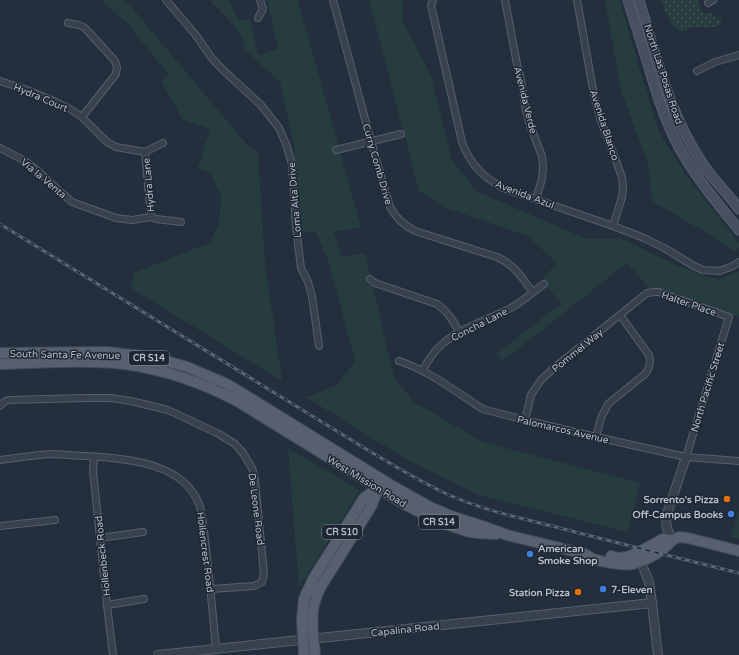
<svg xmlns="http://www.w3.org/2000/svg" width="739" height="655" font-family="'Varela Round',sans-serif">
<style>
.green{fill:#263c3f}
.park{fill:url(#park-dots)}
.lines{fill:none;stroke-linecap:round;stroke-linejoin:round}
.minor-casing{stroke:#565f6c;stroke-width:8}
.tertiary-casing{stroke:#565f6c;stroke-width:10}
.secondary-casing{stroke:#565f6c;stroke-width:11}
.primary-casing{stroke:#414a57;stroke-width:12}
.minor{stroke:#38414e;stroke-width:6}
.tertiary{stroke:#38414e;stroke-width:8}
.secondary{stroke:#465061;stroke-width:9}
.primary{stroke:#56606e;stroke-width:10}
.rail-casing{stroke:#5a6575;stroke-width:3}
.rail{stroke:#1d2633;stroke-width:1.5;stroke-dasharray:4.5;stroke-linecap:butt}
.food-dot{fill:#e8710a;stroke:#1d2633;stroke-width:1.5}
.shop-dot{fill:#3f7fe0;stroke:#1d2633;stroke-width:1.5}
.labels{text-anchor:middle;stroke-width:3;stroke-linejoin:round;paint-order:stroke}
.shield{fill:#1d2633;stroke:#878f9c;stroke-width:1}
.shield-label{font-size:9px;font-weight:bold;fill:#b4bcc9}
.street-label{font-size:10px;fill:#b4bcc9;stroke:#1d2633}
.poi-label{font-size:10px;font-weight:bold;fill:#b4bcc9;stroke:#1d2633;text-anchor:end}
</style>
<defs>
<pattern id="park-dots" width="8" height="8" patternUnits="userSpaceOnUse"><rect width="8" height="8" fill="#263c3f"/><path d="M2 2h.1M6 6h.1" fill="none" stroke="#435659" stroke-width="1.8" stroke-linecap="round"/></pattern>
</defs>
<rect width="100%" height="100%" fill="#242f3e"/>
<g class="green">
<path d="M101,0H124L128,3L243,140L258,154L265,263L282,381L131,288L134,273L209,243L219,225L221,196L210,173L198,168L210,129L183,120L161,81L168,74L127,23Z"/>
<path d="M209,0H228L240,21L249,19L253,32L258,55L278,49L267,0H298L361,227L334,232L341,257L365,253L394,377L414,402L483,442L640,483L628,532L479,495L404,458L306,397L337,385L355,361L328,260L316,232L301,233L294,144L280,82L245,50L241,35L230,21Z"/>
<path d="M369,0H402L403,23L431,75L452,160L476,191L587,239L620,238L676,265L718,280L739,271V317L649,288L627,263L503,361L496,354L561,304L542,280L557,263L528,236L443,207L419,191Z"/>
<path d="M605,0H620L639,67L659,132L685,174L739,243V248L734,252L714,237L652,201L648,163L621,91Z"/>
<path d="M288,448L360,490L299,588Z"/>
<path d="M739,507V539L731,537Z"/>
</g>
<path class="park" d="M661,0H699L698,2L702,12L707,14L712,13L714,16L721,18V23C715,31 700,25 690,28C687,28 685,31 682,32C667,22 667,16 661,0Z"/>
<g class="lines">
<defs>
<g id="minor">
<path d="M166,0L195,34L211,57L221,68L261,105L279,128L286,144L292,164L296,227L301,268L308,282L312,296L319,346"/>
<path d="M333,0L371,141L390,207C396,218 403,225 415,231L497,257C515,265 521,277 533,292"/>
<path d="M433,0L431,5L462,142C470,164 483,177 503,188L613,226L644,238L666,249L694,266L703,270L720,271L733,266L739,262"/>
<path d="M505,0L517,64L521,80L526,111L530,125L542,156L543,168L542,179L536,199"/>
<path d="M577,0L594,95L601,121L622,177L623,188L622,197L613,226"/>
<path d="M708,3L713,0"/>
<path d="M258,18L263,9L260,0"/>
<path d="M68,23L79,25L85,28L115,61L117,67L116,74L82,117"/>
<path d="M697,71L715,62L739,55"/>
<path d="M0,81L27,90L56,102L70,109L82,117L107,142L116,147L145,152L163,143"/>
<path d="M0,148L25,161L39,172L57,189L72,202L116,218L132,220L151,217L156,219L181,222"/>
<path d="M336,150L401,134"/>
<path d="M145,152L151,217"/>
<path d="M370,279L375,283L437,304C448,312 453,320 459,332"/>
<path d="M399,361C429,371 454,390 481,408L486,410L525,420L596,437L686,457L739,461"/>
<path d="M422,371C427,363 432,354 438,348C457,329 485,321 509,309C521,303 532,293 544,284"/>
<path d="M0,406L4,402L9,400L85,398H110L131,401L168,410L219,434L235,444L243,453L252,468L255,480L264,574L262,582L254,586L211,589"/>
<path d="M525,420L531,395L541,380L555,367L647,293L654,292H659L729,317L686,457"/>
<path d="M596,437L601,418L608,404L645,374C650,368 651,362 649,355L620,315"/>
<path d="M94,457L93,471L107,605L113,655"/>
<path d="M0,460C17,458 34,455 51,454C63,454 76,456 88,456C126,459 183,462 199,504C204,518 204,535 206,549C210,582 213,616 216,649"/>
<path d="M0,526L55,520"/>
<path d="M100,538L143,532"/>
<path d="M107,605L144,599"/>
</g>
<g id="tertiary">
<path d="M672,540C667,529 665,526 667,514L686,457"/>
<path d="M641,562L649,582L652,603L658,655"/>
<path d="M158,655L652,603"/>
</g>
<g id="secondary">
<path d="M628,0C634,20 641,41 647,61C656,91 665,122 680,149C697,179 718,204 739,230"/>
<path d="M639,0C656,56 669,114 703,164C713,180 728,193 739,209"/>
</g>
<g id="primary">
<path d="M0,353L107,352L140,356L173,363L187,367L227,384L284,419L391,485L430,507L451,516L482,526L507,535L585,554C588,556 591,558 593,559C603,562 624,566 633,564C641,562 649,558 656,554C663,549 667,547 672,540"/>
<path d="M0,364C43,363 88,359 131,365C169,371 203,383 237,401L404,504L435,520L466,531L477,533L496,534"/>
<path d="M611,556L619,558L627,557L637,553L663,539L672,540L679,537L688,538L739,551"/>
<path d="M304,655L302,620L304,599L313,579L364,498L378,488"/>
<path d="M315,655C314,640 311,624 313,610C314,602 317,595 320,588L372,505L378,488L381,484"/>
</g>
</defs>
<use href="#minor" class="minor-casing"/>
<use href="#tertiary" class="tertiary-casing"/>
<use href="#secondary" class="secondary-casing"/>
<use href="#primary" class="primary-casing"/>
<use href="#minor" class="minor"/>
<use href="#tertiary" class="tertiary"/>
<use href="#secondary" class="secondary"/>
<use href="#primary" class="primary"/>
<defs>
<path id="rail" d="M0,224L366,449C393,465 420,482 449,495C483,510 520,518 556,527C617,543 678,558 739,573"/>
</defs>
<use href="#rail" class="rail-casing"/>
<use href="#rail" class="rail"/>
</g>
<g class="food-dot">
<circle cx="727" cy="499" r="4"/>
<circle cx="578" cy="592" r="4"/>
</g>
<g class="shop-dot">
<circle cx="731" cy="514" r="4"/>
<circle cx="530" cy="554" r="4"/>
<circle cx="603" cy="589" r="4"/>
</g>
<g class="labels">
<g class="shield">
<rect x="129" y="351" width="40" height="14" rx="3"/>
<rect x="419" y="515" width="40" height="14" rx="3"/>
<rect x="322" y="525" width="40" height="14" rx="3"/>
</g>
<g class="shield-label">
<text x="149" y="361">CR S14</text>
<text x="439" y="525">CR S14</text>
<text x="342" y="535">CR S10</text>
</g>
<g class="street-label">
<text transform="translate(664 74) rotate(72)" y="4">North Las Posas Road</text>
<text transform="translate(41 97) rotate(23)" y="4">Hydra Court</text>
<text transform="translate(526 100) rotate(76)" y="4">Avenida Verde</text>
<text transform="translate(605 125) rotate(72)" y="4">Avenida Blanco</text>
<text transform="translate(378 164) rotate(74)" y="4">Curry Comb Drive</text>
<text transform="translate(44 178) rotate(40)" y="4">Via la Venta</text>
<text transform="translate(148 185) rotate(-95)" y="4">Hydra Lane</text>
<text transform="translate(525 194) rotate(21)" y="4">Avenida Azul</text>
<text transform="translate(294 200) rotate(-95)" y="4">Loma Alta Drive</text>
<text transform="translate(689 303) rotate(19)" y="4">Halter Place</text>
<text transform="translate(479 324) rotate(-27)" y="4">Concha Lane</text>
<text transform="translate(577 350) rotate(-39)" y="4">Pommel Way</text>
<text transform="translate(65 354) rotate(1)" y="4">South Santa Fe Avenue</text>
<text transform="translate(707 387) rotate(-73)" y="4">North Pacific Street</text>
<text transform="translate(563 429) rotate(13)" y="4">Palomarcos Avenue</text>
<text transform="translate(367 481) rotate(31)" y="4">West Mission Road</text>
<text transform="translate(257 509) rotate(83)" y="4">De Leone Road</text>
<text transform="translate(206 552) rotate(83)" y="4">Hollencrest Road</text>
<text transform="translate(102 556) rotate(-96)" y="4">Hollenbeck Road</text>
<text transform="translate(405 629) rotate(-6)" y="4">Capalina Road</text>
</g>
<g class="poi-label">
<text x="719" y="503">Sorrento's Pizza</text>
<text x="723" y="518">Off-Campus Books</text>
<text x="538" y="552" text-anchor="start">American<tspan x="538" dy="12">Smoke Shop</tspan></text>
<text x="611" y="593" text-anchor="start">7-Eleven</text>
<text x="570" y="596">Station Pizza</text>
</g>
</g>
</svg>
